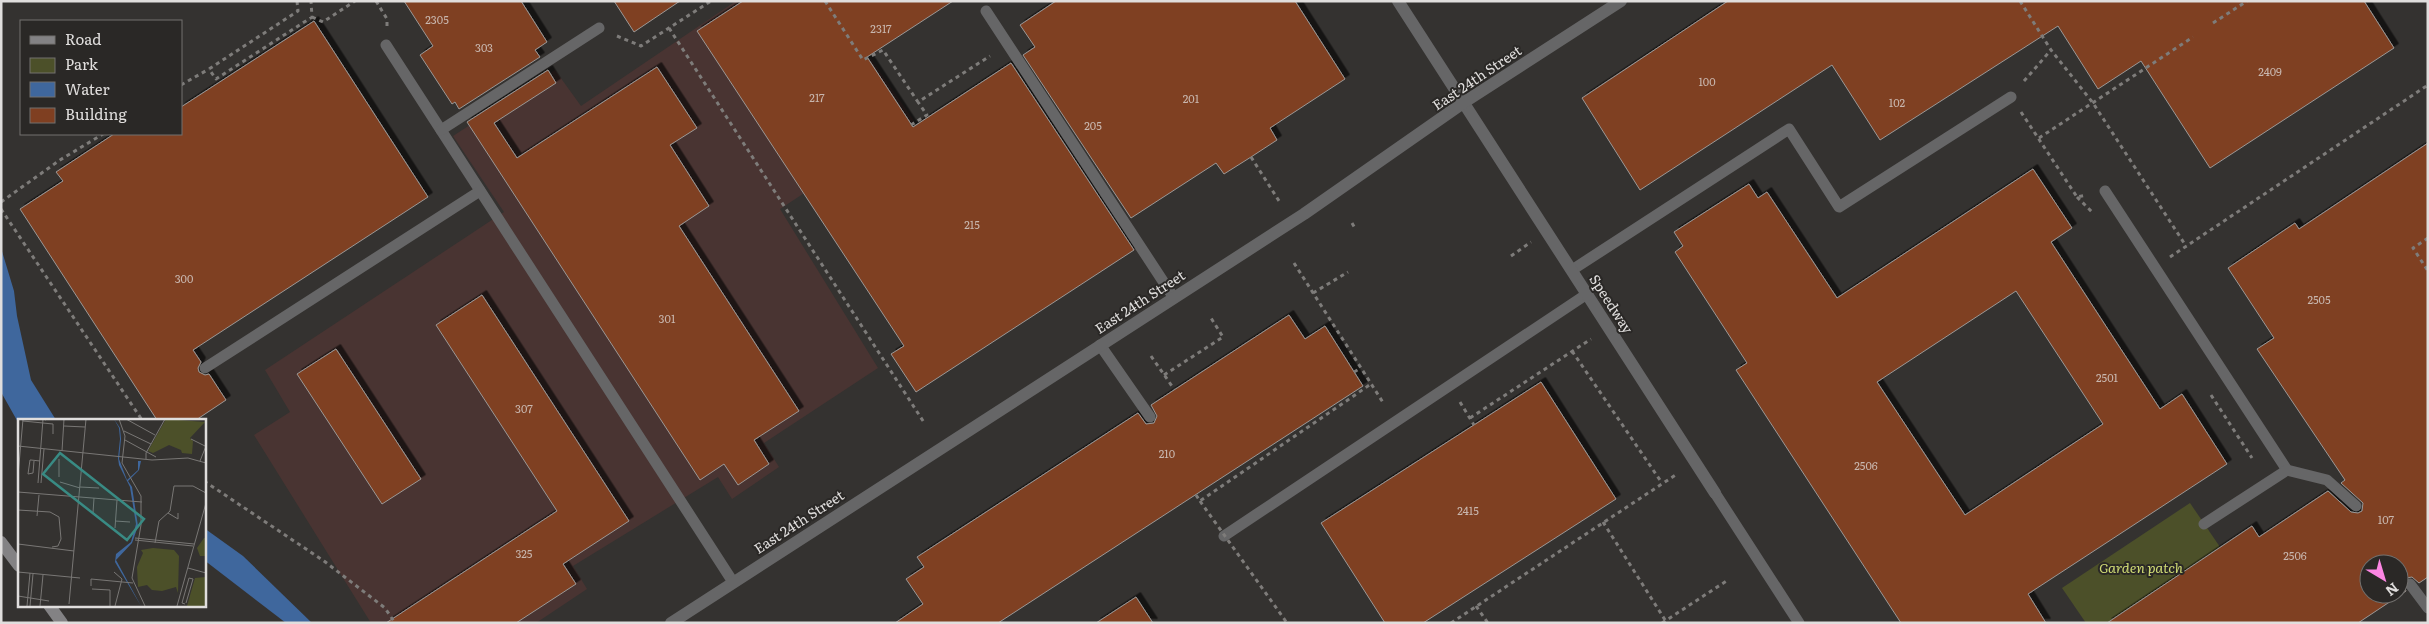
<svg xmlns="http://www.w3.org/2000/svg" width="2429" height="624" font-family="Literata,serif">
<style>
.industrial{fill:#493432}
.green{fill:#4c5029}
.water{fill:#3f679d}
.building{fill:#7f3f21;stroke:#9b9896;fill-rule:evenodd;filter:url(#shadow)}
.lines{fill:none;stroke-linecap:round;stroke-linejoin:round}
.path{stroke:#7e7c7a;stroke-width:3;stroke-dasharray:4 4;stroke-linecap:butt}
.lane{stroke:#666667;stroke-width:11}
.street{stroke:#666667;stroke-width:12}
.secondary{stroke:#838284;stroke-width:12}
.path-bridge{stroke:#7e7c7a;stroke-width:3;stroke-dasharray:4 4;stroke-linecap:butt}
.labels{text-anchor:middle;stroke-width:4;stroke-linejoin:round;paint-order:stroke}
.number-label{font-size:11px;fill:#c8b6ae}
.street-label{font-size:14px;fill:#e0dedd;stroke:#2a2826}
.park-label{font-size:14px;font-style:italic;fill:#cfda74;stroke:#2a2826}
.inset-road{fill:none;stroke:#797775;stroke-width:1}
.view{fill:#398b84;fill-opacity:0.15;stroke:#398b84;stroke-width:2.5}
.inset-edge{fill:none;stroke:#e0dedd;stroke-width:2.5}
</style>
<defs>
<filter id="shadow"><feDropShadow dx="4.5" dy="-4.5" stdDeviation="0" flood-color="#0009"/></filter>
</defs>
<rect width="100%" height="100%" fill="#343230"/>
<path class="industrial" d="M736,1H803L849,70L871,59L914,121L780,209L878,368L764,443L779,467L732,499L718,477L573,566L587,589L536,623H371L254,435L290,412L265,370L504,212L453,136L555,70L581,106Z"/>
<path class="green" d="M2190,503L2220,547L2107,623H2086L2062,588Z"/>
<g class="water">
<path d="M1,248L14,291L17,316L31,380L56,420H19V424L1,392Z"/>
<path d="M204,528L243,556L312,623H286L204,560Z"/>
</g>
<g class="building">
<path d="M404,1H521L547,42L535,50L540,57L459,109L455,102L452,104L420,55L433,46Z"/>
<path d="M614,1H680L634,32Z"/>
<path d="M743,1H953L867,57L913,127L1011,63L1134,250L916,392L891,354L904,346L697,31Z"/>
<path d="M1056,1H1295L1345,79L1270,128L1277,140L1251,157L1224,174L1216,163L1131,218L1023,55L1035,47L1020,25Z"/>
<path d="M1728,1H2364L2394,48L2210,168L2141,61L2098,89L2058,26L1880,140L1832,65L1640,190L1582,98Z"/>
<path d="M314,21L428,197L193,350L201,362L198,368L199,372L205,375L209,374L226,400L196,420H157L20,209L63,181L56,172L114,134H181V107Z"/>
<path d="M657,67L697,128L670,145L709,206L679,226L799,411L754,440L769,464L738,485L724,464L700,480L467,122L548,70L556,83L494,123L517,158Z"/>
<path d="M2428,143V577L2419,583L2412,577L2406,578L2403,584L2406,591L2358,623H2107L2252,526L2259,537L2328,491L2351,512L2358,513L2362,511L2363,503L2341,483L2345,480L2257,349L2274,338L2228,268L2295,223L2299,229ZM2369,564H2399V594H2369Z"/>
<path d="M2033,169L2072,228L2051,242L2160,409L2182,394L2227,464L2028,594L2046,623H1901L1736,370L1747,363L1675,252L1683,246L1674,232L1749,184L1758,198L1767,192L1837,298ZM2016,291L2103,424L1965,515L1877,382Z"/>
<path d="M482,295L629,521L563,564L576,584L516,623H386L557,511L436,325Z"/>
<path d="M1289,315L1305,339L1325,326L1363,386L998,623H895L923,604L906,579L924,567L917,557L1138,413L1146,424L1154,423L1157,416L1151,405Z"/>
<path d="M336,349L421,479L382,504L297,374Z"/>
<path d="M1541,382L1616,499L1423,623H1385L1321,523Z"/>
<path d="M1136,597L1153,623H1096Z"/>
</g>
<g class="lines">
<g class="path">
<path d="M297,1L298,11L209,69L216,79L312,17L311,1"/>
<path d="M376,1L387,19V27"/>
<path d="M825,1L863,60L883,50L918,102L990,56"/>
<path d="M2020,1L2051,50L2093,103L2186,246"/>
<path d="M312,17L323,22L355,1"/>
<path d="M2213,23L2247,1"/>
<path d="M669,28L925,424"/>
<path d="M617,36L641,46L711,1"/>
<path d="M2024,81L2051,50"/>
<path d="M181,85L209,69"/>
<path d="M2021,112L2077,197L2087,195"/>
<path d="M911,125L927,115L918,102"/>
<path d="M2039,138L2193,37"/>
<path d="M1251,157L1281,204"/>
<path d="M2077,197L2094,214"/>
<path d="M1,202L60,160L103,134"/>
<path d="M1,209L142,420"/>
<path d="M1352,223L1356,230"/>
<path d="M2428,238L2413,248L2428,271"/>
<path d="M1511,256L1531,242"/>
<path d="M2170,257L2428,85"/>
<path d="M1294,263L1384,404"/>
<path d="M1313,293L1348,272"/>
<path d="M1572,351L1662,483"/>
<path d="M1151,356L1174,389"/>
<path d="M1354,372L1361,368"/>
<path d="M1164,375L1223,337L1211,318"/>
<path d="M2211,395L2252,458"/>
<path d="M1460,402L1474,425"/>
<path d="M1470,418L1591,339"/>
<path d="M204,481L324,561L385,608L395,623"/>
<path d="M1196,495L1200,501L1371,384"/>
<path d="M1603,522L1667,623"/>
<path d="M1476,606L1488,623"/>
<path d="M1451,623L1677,474"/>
<path d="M1662,623L1728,580"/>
</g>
<g class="lane">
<path d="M986,11L1174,298"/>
<path d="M386,45L733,582"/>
<path d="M441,130L599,28"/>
<path d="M2105,191L2287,470L2327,480L2356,506"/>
<path d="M1572,270L1789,129L1839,207L2011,97"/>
<path d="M1100,345L1150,417"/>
<path d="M205,368L480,191"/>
<path d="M1715,493L1799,623"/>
<path d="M2204,524L2287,470"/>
<path d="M1224,536L1587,294"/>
<path d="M2410,584L2428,608"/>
</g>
<g class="street">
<path d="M1398,1L1715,493"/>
<path d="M671,623L1304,214L1463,103L1621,1"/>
</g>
<g class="secondary">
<path d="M1,542L19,566"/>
<path d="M49,605L62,623"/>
</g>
<path class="path-bridge" d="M1200,501L1287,623"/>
</g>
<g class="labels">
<g class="number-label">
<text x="437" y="24">2305</text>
<text x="881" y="33">2317</text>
<text x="484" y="52">303</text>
<text x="2270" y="76">2409</text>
<text x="1707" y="86">100</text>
<text x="817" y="102">217</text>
<text x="1191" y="103">201</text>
<text x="1897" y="107">102</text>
<text x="1093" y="130">205</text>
<text x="972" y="229">215</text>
<text x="184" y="283">300</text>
<text x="2319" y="304">2505</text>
<text x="667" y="323">301</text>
<text x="2107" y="382">2501</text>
<text x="524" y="413">307</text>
<text x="1167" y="458">210</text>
<text x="1866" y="470">2506</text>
<text x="1468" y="515">2415</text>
<text x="2386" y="524">107</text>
<text x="524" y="558">325</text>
<text x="2295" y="560">2506</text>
</g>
<g class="street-label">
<text transform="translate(1477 78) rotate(-34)" y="5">East 24th Street</text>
<text transform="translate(1140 302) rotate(-33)" y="5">East 24th Street</text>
<text transform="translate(1611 304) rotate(57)" y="5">Speedway</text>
<text transform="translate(799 522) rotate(-33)" y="5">East 24th Street</text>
</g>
<g class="park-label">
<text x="2141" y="573">Garden patch</text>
</g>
</g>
<g transform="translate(18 419)">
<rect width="188" height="188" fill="#343230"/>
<path d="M148,0L187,3L172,19L175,22L174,35L164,34L163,31L151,26L135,34L130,32ZM186,119H187L188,137H182L179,129ZM135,129L156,131L161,137L160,174L158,168L144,172L134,171L129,166L120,168L119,148L125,134L123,131ZM188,158L187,187H169L177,159Z" fill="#4c5029"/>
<path d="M96,0L102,9L103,20L101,40L109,61L120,51V42H123L121,51L110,62L114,68L120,107L114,124L98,141L123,187L97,143L98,135L113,123L118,105L112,68L101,46L100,39L102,20L101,9Z" fill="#3f679d"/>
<path class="inset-road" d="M101,0L107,17L104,44L123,77V106L114,159L127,187M108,0L137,16M5,2L35,5V15M46,7L67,8M106,12L133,25M173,20L187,27M107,21L138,38M0,27L134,41L170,39L188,44M44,32L46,0M41,40V58M128,40V34L147,0M16,42L15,54L10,55L12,41H13L22,42M182,42L188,27M0,57L5,0M42,63L62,69M20,64L25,0L28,1M23,64L26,30M62,68L81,69M0,73L124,83M0,91L32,93L41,98L43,120L40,127L34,128M75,94L76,79M150,94L160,100V94M19,97L21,76M97,102L112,103M97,109L99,81M117,119L176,125M117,121L175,127M137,124L141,102L152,92L156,67H175L188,74M0,125L56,132M170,149L188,154M0,153L62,159M96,153L104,160L97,187M73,167V160L115,164M74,170L92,171V187M0,177L31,182M51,185L68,0M167,185L164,184L171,159L175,160L168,184M9,187L12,154M12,187L15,155M22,187L25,156M159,187L188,84"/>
<path class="view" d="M42,34L126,100L109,121L25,55Z"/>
<rect width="188" height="188" class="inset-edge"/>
</g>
<rect width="2429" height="624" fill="none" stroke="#e0dedd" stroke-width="5"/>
<rect x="20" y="20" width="162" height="115" fill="#2a2826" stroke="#73716f"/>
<rect x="30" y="36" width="25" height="8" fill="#838284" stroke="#73716f"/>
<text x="65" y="45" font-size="15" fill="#e0dedd">Road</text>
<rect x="30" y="58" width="25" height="15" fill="#4c5029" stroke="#73716f"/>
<text x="65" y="70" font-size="15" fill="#e0dedd">Park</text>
<rect x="30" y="82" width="25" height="15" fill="#3f679d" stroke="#73716f"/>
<text x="65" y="95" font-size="15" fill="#e0dedd">Water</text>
<rect x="30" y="108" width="25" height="15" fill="#7f3f21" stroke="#73716f"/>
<text x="65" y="120" font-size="15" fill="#e0dedd">Building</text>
<g transform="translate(2384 579) rotate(142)"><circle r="24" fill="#2a2826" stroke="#73716f"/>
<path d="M0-4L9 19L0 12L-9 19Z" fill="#fc86e3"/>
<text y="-8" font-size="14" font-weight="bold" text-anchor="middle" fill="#e0dedd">N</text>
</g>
</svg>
